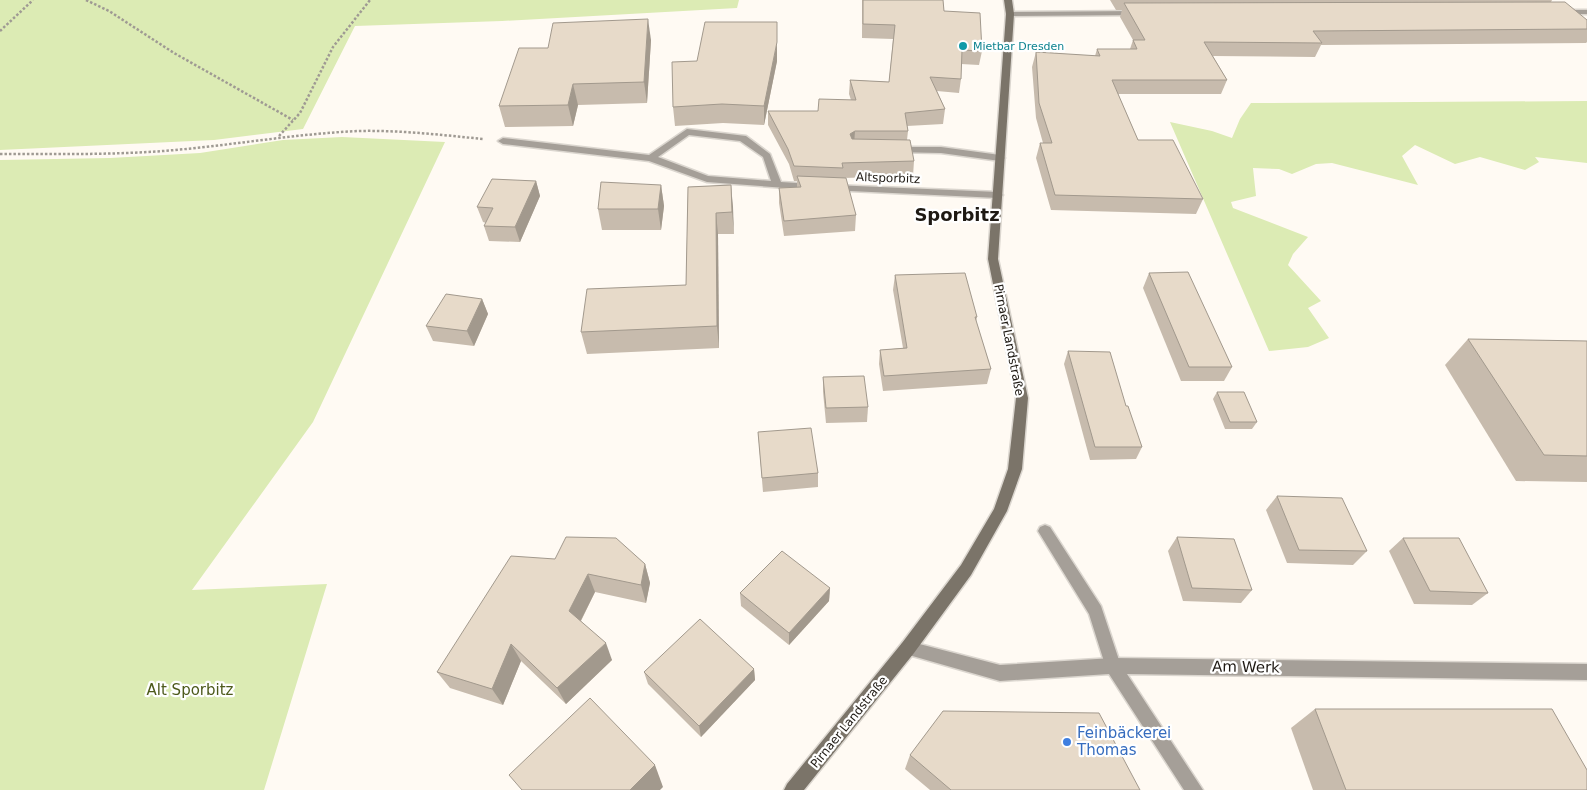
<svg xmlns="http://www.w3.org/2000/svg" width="1587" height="790" font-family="'DejaVu Sans',sans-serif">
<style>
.green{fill:#dcebb4}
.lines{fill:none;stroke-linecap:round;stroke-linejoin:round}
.lane-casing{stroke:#dbd6cf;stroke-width:3}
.street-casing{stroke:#dbd6cf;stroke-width:3}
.secondary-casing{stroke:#dbd6cf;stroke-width:3}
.path{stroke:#9f9a93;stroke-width:2.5;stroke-dasharray:2.5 2;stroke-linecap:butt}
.lane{fill:#a59f98;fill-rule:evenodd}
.street{fill:#a59f98;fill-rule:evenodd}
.secondary{fill:#7b7469;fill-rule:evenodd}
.wall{fill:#c7bbad}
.shaded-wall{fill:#a2998d}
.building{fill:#e7dac9;stroke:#a2998d}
.culture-dot{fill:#0f9aa8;stroke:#fff;stroke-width:2}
.shop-dot{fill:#3f7fe0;stroke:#fff;stroke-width:2}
.labels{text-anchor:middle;stroke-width:4.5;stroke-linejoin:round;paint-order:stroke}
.far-culture-label{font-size:11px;fill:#0d838f;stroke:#fff;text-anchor:start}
.street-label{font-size:12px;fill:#1e1913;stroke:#fff}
.near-street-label{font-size:15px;fill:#1e1913;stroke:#fff}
.near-park-label{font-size:15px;fill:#4d5a1b;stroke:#fff}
.near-shop-label{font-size:15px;fill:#366cbe;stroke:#fff;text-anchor:start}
.district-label{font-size:18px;font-weight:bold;fill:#1e1913;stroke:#fff}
</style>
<rect width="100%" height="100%" fill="#fffaf3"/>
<g class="green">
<path d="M0,0H739L737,8L502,21L355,26L303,129L214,140L0,150Z"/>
<path d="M1587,101V163L1535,157L1539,162L1525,170L1480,157L1455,164L1415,145L1402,156L1418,185L1332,163L1316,164L1292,174L1279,169L1253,168L1256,196L1231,202L1233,208L1308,237L1293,254L1288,265L1321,301L1308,308L1329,338L1308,347L1269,351L1170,122L1212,131L1232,138L1240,119L1251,103Z"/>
<path d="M342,137L445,142L313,422L192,590L327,584L264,790H0V160L110,158L200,153L283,140Z"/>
</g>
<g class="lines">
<defs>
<g id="lane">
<path d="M895,147H941L1000,155L1005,158L1000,161L941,153L892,152V148Z"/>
<path d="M1045,525L1050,527L1101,606L1121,666L1119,671L1113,674L1107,671L1089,614L1038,531L1040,527Z"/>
</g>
<g id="street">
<path d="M1557,10H1587V14H1560L1556,12Z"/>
<path d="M1137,11L1141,13L1140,15L1010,16L1006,14L1010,12Z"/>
<path d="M687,129L746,136L770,154L781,182L813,184L818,187L813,190L707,182L649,161L503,144L498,141L503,138L649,155ZM689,135L740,141L763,157L771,181L708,176L658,157Z"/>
<path d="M833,185L998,192L1003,195L998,198L829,190V186Z"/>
<path d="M908,641L1000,665L1113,658L1587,664V680L1127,674L1203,790H1184L1109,674L1000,681L902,653L900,648L902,643Z"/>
</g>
<path id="secondary" d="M1004,0H1012L1014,14L998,259L1028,398L1022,469L1007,511L971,575L914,653L804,790H784L787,784L902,643L961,565L994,509L1008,469L1016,398L988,259L1006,14Z"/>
</defs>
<use href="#lane" class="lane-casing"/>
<use href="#street" class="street-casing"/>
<use href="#secondary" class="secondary-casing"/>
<g class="path">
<path d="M86,0L109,11L174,53L293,120"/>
<path d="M0,31L33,0"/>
<path d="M279,136L300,113L333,47L370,0"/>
<path d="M0,154C54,154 109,155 163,151C228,146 293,134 358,131C400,130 442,135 483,139"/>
</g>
<use href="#lane" class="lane"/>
<use href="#street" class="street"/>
<use href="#secondary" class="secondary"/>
</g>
<g class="wall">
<path d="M862,0H943L944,11L982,51L979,65L961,64V79L959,93L937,91L945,109L943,124L907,126L908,131L907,140L914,161L913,176L843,178L856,215L855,231L784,236L779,203V188L797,187V181H794L789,164L768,125V111H818L851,100L849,94L850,80L889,82L893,39L862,38Z"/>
<path d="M1110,0H1552L1551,2L1587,20V42L1586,43L1321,45L1315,57L1213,56L1227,80L1221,94H1118L1138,140L1203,199L1196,214L1051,210L1036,158L1040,143H1043L1036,118L1032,67L1036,52L1095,56L1097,49H1130L1133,40L1120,17L1122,10H1116Z"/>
<path d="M651,40L647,103L578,105L573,126L505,127L499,106L548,48Z"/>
<path d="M697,61H777L764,125L723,123L675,126L673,107Z"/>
<path d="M536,181L540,196L520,242L489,241L484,226L486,223L483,222L477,207Z"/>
<path d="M661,185L664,206L661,230H602L598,209Z"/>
<path d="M731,185L734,234H718L719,348L587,354L581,332L686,285L688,187Z"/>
<path d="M1149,273L1232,367L1224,381H1181L1143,288Z"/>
<path d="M895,275L977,317L976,322L991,369L987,384L883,391L879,364L880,350L903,348L893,290Z"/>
<path d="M482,299L488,314L474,346L433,341L426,326Z"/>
<path d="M1468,339L1587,341V482L1516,481L1445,365Z"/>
<path d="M1068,351L1126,406L1142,447L1136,459L1090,460L1064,364Z"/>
<path d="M823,377L868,407L867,422L826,423L823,392Z"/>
<path d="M1217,392L1257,422L1252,429H1225L1213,399Z"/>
<path d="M758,432L818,473V487L763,492Z"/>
<path d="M1277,496L1367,551L1353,565L1287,563L1266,510Z"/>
<path d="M1177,537L1252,590L1241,603L1183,601L1168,551Z"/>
<path d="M1403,538L1488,593L1472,605L1414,604L1389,551Z"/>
<path d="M555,559L645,564L650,583L646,603L595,592L581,621L612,660L566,704L521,661L503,705L450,688L437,672Z"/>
<path d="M830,588L829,601L789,645L741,606L740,593Z"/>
<path d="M754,669L755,680L701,737L648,684L644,672Z"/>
<path d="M1315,709L1587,790H1313L1291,728Z"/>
<path d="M910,755L1140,790H930L905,769Z"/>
</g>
<g class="shaded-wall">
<path d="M648,19L651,40L647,103L644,82Z"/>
<path d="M777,42V61L764,125V106Z"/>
<path d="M573,84L578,105L573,126L568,105Z"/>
<path d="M855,131L854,145L850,134Z"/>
<path d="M536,181L540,196L520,242L515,227Z"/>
<path d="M661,185L664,206L661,230L658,209Z"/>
<path d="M731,185L733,207L734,234L732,212Z"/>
<path d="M716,213L718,234L719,348L717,326Z"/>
<path d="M482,299L488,314L474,346L467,331Z"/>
<path d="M645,564L650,583L646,603L641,585Z"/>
<path d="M588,574L595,592L577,628L569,611Z"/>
<path d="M830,588L829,601L789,645V633Z"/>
<path d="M606,643L612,660L566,704L557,688Z"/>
<path d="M511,644L521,661L503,705L492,689Z"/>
<path d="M754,669L755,680L701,737L699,726Z"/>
<path d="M655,765L663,787L660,790H630Z"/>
</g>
<g class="building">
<path d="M863,0H943L944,11L980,13L982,51L962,50L961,79L930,77L945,109L905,113L908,131H855L850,134L852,139L910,140L914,161L842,163L843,168L794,166L788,149L768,111H818L819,99L856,100L850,80L889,82L895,25L863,24Z"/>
<path d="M1565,2L1587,20V29L1313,31L1322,43L1204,42L1227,80H1112L1138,140H1173L1203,199L1055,195L1040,143H1052L1039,103L1036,52L1100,56L1097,49H1137L1133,40H1145L1124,3Z"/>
<path d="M648,19L644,82L573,84L568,105L499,106L519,48H548L553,23Z"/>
<path d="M705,22H777V42L764,106L722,104L673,107L672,62L697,61Z"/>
<path d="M797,176L846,178L856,215L784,221L779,188L801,187Z"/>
<path d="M492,179L536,181L515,227L484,226L493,208L477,207Z"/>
<path d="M601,182L661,185L658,209H598Z"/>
<path d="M731,185L732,212L716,213L717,326L581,332L587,289L686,285L688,187Z"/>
<path d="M1188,272L1232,367H1189L1149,273Z"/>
<path d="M965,273L977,317H975L991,369L884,376L880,350L907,348L895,275Z"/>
<path d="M446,294L482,299L467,331L426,326Z"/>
<path d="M1468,339L1587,341V456L1544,455Z"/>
<path d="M1068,351L1110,352L1126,406H1128L1142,447H1095Z"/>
<path d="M864,376L868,407L826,408L823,377Z"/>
<path d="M1217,392H1244L1257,422H1230Z"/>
<path d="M811,428L818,473L762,478L758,432Z"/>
<path d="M1277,496L1342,498L1367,551L1299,550Z"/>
<path d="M566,537L616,538L645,564L641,585L588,574L569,611L606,643L557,688L511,644L492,689L437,672L511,556L555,559Z"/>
<path d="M1177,537L1234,539L1252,590L1192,588Z"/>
<path d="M1403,538H1459L1488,593L1430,591Z"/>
<path d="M782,551L830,588L789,633L740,593Z"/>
<path d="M700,619L754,669L699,726L644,672Z"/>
<path d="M590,698L655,765L630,790H522L509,775Z"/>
<path d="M1315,709H1552L1587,770V790H1346Z"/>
<path d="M943,711L1099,713L1140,790H951L910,755Z"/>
</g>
<circle class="culture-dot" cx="963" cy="46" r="5"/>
<circle class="shop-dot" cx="1067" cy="742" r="5"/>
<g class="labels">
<g class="far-culture-label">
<text x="973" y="50">Mietbar Dresden</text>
</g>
<g class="street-label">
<text transform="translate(888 178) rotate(2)" y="4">Altsporbitz</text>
<text transform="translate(1009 340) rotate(79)" y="4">Pirnaer Landstraße</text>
<text transform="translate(849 722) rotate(-51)" y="4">Pirnaer Landstraße</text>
</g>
<g class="near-street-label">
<text transform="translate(1246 667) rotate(1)" y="5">Am Werk</text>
</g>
<g class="near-park-label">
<text x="190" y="695">Alt Sporbitz</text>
</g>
<g class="near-shop-label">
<text x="1077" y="738">Feinbäckerei<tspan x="1077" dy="17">Thomas</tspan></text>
</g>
<g class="district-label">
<text x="957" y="221">Sporbitz</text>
</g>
</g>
</svg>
